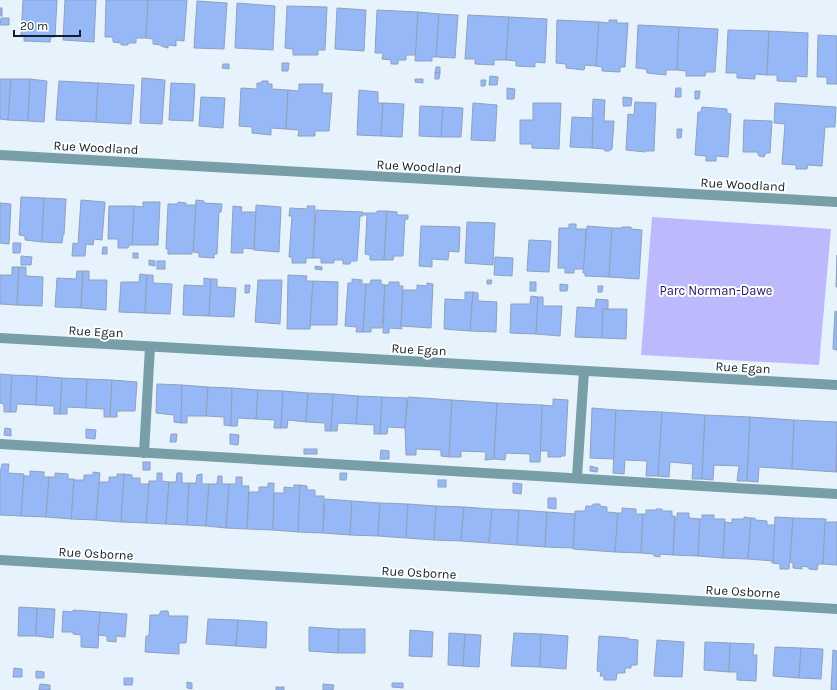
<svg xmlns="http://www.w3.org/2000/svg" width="837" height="690" font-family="Karla,sans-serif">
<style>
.green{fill:#bcb9fc}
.building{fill:#96b8f7;stroke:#90a0bd}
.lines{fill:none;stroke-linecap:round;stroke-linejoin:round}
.service{stroke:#789ea8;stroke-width:10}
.minor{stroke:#789ea8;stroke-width:10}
.tertiary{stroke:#789ea8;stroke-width:10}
.labels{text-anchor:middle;stroke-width:4;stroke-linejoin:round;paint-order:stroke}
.street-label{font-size:13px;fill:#132028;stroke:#fefefe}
.park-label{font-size:13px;fill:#291563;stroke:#fefefe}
</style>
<rect width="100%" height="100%" fill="#e6f3fc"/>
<path class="green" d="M652,217L831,229L819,365L641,355Z"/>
<g class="building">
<path d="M23,0H57L55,37H51L50,42L24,41V35H21Z"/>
<path d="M65,0H96L94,42L63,40Z"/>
<path d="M106,0H148L146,38H136V43H128V45H121V43L113,42V37H105Z"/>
<path d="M148,0H187L184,41L176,40V46L168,45V48L161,46V45L153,44V39L146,38Z"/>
<path d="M197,1L227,3L224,49L194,48Z"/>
<path d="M237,3L275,6L273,50L235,48Z"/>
<path d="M287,6L327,7L325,50H318V55H293V49L285,48Z"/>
<rect x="0" y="8" width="2" height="8"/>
<path d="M337,8L366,10L364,51L335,49Z"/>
<path d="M377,10L418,12L416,55H406V60H398V64H391V60L382,59L383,53H375Z"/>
<path d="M418,12L439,14L436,57H432V61H415Z"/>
<path d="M439,14L458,15L455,58L436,57Z"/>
<path d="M468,15L509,17L506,60H494V65L475,64V59H465Z"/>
<path d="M509,17L547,19L545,63L535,62V67L516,66V61L506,60Z"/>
<path d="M1,18H9V25H0Z"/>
<path d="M557,20L599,22L596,66L585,65L584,70L566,68V64L556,63Z"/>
<path d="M609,20H617V23H628L625,67H620V72L602,71V67L596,66L599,22L609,23Z"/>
<path d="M638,25L679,27L677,70H666V75L647,73L646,69L636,68Z"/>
<path d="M679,27L718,29L715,72H706L705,76H686V71L677,70Z"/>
<path d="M728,30L769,31L767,75L755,74V79L737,78V73H726Z"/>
<path d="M769,31L808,33L807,77L796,76V82L777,81V75H767Z"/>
<path d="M818,35L837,36V84H827V77H817Z"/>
<path d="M282,63H289L288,71H282Z"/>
<path d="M223,64H229V69L222,68Z"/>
<path d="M436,67H440V73H435Z"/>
<path d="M435,73H440L439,79H435Z"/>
<path d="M490,76L498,77L497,85H489Z"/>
<path d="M142,78L165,80L162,124L140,123Z"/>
<path d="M0,79H11L8,120L0,119Z"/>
<path d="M11,79H30L28,121L8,120Z"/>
<path d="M30,79L47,81L44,122L28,121Z"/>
<path d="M415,79H423V83L415,82Z"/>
<path d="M481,80H486L485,86H481Z"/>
<path d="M59,81L98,83L96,122L56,120Z"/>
<path d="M262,81H268V84H272V89L288,90L286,129L271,128V135L252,133V127L239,126L241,88L257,89V83H261Z"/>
<path d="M98,83L134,85L131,124L96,122Z"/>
<path d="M171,83L195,84L193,121L169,120Z"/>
<path d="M299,84H323L322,93H332L329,131H315V136H298L299,130L286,129L288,90L299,91Z"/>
<path d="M507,88L515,89L514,99H507Z"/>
<path d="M676,88H681V97H675Z"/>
<path d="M359,90L378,92V103H383L381,136L357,135Z"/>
<path d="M695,91H700L699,99H695Z"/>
<path d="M201,97L225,98L223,128L199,126Z"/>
<path d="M623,97L632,98L631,106H623Z"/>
<path d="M593,99L605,100L604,121H614L612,149L609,151H605L604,149L592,148L593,118H592Z"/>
<path d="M635,102L656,103L654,151H645V152L626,150L628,114L634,115Z"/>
<path d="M383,103L404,104L402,137L381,136Z"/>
<path d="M473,103L497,105L495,141L471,140Z"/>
<path d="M533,103H561L559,149L532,148V144H520V120H533Z"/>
<path d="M775,103L836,107L835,127H825L822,166L808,165L807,169H796V165L782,164L785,124L774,123Z"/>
<path d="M420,106L443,107L441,137L419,136Z"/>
<path d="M443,107L463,108L461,137H441Z"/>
<path d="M702,107L727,109V113L731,114L728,157L716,156V161H706V156L695,155L698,112H701Z"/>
<path d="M572,117L593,118L592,148L570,147Z"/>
<path d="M744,120L772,121L770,153H766L764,157L759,156L757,152H743Z"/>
<path d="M677,129H682L681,138H677Z"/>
<path d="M21,197L44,198L42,242L25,240V236L19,235Z"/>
<path d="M44,198L66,199L64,235H63L62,243L42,242Z"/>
<path d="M81,200L105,202L102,240L94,239L93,245L86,244L85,256H72L73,243L78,244Z"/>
<path d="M196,200L204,201V203L222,204L221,212H219L217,254H214V258L199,257V253L193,252Z"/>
<path d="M143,202H160L158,245H132L134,206L143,207Z"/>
<path d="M178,202L186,203V205H196L193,251H192V254H168V249H166L168,204H178Z"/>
<path d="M0,203L11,204L9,244L0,243Z"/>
<path d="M256,205L281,207L279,252L254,250Z"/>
<path d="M109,206H134L132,245H129L128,248H118V239H108Z"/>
<path d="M233,206L242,207L241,212H256L254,249L243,248V253H231Z"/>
<path d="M307,206H315L313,258H306V263H292V257H289L292,216H289L290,208L307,209Z"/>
<path d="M316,210L363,212V216H360L357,261H351L350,264H343V260H334V263H321V258H313Z"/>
<path d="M377,211H387L384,260H370V255L365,254L367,215H364V213H377Z"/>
<path d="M387,211L397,212V215H408V219H405L403,256H394L393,260H384Z"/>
<path d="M467,222L495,223L493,265L465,263Z"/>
<path d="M569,224H576V229H586L584,269H574V273H565V268H558L559,228H569Z"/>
<path d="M421,226L460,227L459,252L449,251L448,260L432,259V267L419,266Z"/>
<path d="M587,226L612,228L609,277L585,276V273H583Z"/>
<path d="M622,227H631V229L642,230L639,279L609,277L612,228H622Z"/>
<path d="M529,240L551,241L549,272L527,271Z"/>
<path d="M13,243H21L20,253H13Z"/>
<path d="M103,247H107V254H102Z"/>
<rect x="133" y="253" width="5" height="5"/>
<path d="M837,255V287H836Z"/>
<path d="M21,256L32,257L31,265H21Z"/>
<path d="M495,257L513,258L512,276L494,275Z"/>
<path d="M149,260L155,261V266L149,265Z"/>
<rect x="157" y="261" width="8" height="8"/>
<path d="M315,266L322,267V270L315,269Z"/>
<path d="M12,267H19L17,305L0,304V275H12Z"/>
<path d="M19,267H26V276L43,277L42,306L17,305Z"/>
<path d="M77,271H83L81,308L55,307L57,278L76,279Z"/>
<path d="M83,271H89V280H107L106,310L81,308Z"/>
<path d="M140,274L147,275L145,313L119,312L121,282H139Z"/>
<path d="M147,275H153V283L172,284L170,314L145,313Z"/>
<path d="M288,275L307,276L306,281H313L310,329H287Z"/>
<path d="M204,278L211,279L209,316L183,315L184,285L204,286Z"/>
<path d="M211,279H217V287L236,288L234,317L209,316Z"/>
<path d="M352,279L362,280V284H366L363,332H356L357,327L345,326L348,283H352Z"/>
<path d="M258,280H282L280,324L255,322Z"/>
<path d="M371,280H381V284L385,285L382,328H371V332H363L366,284H370Z"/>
<path d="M487,280H492L491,284H487Z"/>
<path d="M313,281L338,282L337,325H310Z"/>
<path d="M389,282H399V286H403L401,326L402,329L389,328V333H383L385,285H389Z"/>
<rect x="530" y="282" width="6" height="9"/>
<path d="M427,283L433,284L431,328L401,326L403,290H417V285L427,286Z"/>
<path d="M560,284L568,285L567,291H560Z"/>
<path d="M245,285H250L249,293H245Z"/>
<path d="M598,286H603L602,292H598Z"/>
<path d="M465,292H473L470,331L444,329L445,299L465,300Z"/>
<path d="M473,292L478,293V301L497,302L496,332L470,331Z"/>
<path d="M531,296L538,297L536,334L510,333L511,304H530Z"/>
<path d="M538,297H543V306H562L560,336L536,334Z"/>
<path d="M596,299L608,300V309H603L602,338L575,337L577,307L595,308Z"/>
<path d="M603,309H627L626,339L602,338Z"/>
<path d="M835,311L837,312V350L833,349Z"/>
<path d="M0,374L12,375L10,412H4V404L0,403Z"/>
<path d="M12,375L37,376L36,405L17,404L16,412H10Z"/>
<path d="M37,376L62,378L60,414H54V406L36,405Z"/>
<path d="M62,378L87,379L86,408L67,407V414H60Z"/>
<path d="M87,379L112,380L110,417H104V409L86,408Z"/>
<path d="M112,380L137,382L135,411H117V417H110Z"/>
<path d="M157,384L182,385L181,423L174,422V415L156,413Z"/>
<path d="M182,385L208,387L206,416H187V423H181Z"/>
<path d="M208,387L232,388L231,426L224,425V417L206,416Z"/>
<path d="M232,388L258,390L256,419L238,418L237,426H231Z"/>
<path d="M258,390L283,391L281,428H274L275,420L256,419Z"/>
<path d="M283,391L308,393L306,422L288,420L287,428H281Z"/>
<path d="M308,393L333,394L331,431H325V423L306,422Z"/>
<path d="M333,394L358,396L356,424L338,423L337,431H331Z"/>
<path d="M358,396L382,397L380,434H374V425L356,424Z"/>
<path d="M382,397L407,398L405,428L388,427L387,434H380Z"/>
<path d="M408,397L452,400L449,457L441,456V450L416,449V455H406L405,428Z"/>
<path d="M553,399L568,400L565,456H561V457H548V451H540L542,405L553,406Z"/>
<path d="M452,400L497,403L494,459L485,460L486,452L461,451V457H449Z"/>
<path d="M497,403L542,405L540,462H530V454L506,453L505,460L494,459Z"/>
<path d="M592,408L616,410L614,459L590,458Z"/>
<path d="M616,410L662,412L658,476H646L647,461L625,460L624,474L613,473Z"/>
<path d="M662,412L705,415L702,479H692L693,464L670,462L669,477L658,476Z"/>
<path d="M705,415L750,417L747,481H737L739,466L714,465L713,480L702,479Z"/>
<path d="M750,417L794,420L792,469L759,467L758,482L747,481Z"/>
<path d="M794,420L837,422L836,472L792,469Z"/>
<path d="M5,428L11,429V436L4,435Z"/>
<path d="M86,429L96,430L95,439L86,438Z"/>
<path d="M171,434H177L176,442H170Z"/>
<path d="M230,434L239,435L238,445L230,444Z"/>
<path d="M837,445V472H836Z"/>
<rect x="304" y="449" width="13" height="5"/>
<path d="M381,450L389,451V459H380Z"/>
<rect x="143" y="462" width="7" height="8"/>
<path d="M2,464H9L8,473L24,474L21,516L0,515V473Z"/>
<path d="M590,466L598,468L597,472L590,471Z"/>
<path d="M30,471L44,472V477H49L46,517L21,516L24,476H30Z"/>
<path d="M93,472L100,473L96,520L71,519L74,479L75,480H84V475H93Z"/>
<path d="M55,473L68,474V479H74L71,519L46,517L49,477H55Z"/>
<path d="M157,473H162V481L169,482L166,524L146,523L149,481H157Z"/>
<path d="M177,473H182V483H189L187,525L166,524L169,482H176Z"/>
<path d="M340,473H347L346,480H340Z"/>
<path d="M117,474H124L121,522L96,520L99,482H109V477H117Z"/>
<path d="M124,474L132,475V478H140V484H149L146,523L121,522Z"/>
<path d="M202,474V484H209L206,526L187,525L189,483H196L197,475Z"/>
<path d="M218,476H222V484H229L226,528L206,526L209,484H217Z"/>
<path d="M236,477H242V486H249L247,529L226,528L229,484H236Z"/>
<rect x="438" y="480" width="8" height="7"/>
<path d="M268,483H274L273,530L247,529L249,492H259V487H268Z"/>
<path d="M513,483L522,484L521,494L513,493Z"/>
<path d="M294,485H300L298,532L273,530L274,493H284V487L294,488Z"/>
<path d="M300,485L307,486V490H315V496H324L323,533L298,532Z"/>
<path d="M548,498H556V509L548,508Z"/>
<path d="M325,499L352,501L350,535L323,533Z"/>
<path d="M352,501L380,503L378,536L350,535Z"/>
<path d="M380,503L408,504L406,538L378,536Z"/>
<path d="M408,504L436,506L434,540L406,538Z"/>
<path d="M593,504H600V506L607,507V512L618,513L615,552L573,549L575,511H585L586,506H593Z"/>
<path d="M436,506L464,507L461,541L434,540Z"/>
<path d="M464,507L492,509L489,543L461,541Z"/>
<path d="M622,508L636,509V514H643L641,553L615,552L618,513H622Z"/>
<path d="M492,509L519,510L517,545L489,543Z"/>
<path d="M656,509H662V511H672V516H675L673,555L660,554V557L654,556V554L641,553L643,514H646V510H656Z"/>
<path d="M519,510L547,512L545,547L517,545Z"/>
<path d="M547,512L575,514L573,548L545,547Z"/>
<path d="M677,513H689V518L700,519L698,556L673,555L675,518H677Z"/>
<path d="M702,515H714V519H725L723,558L698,556L700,519H702Z"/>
<path d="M744,517L751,518L748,559L723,558L725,522L732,523V519H744Z"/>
<path d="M775,517L793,518L789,569H780V564L772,563Z"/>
<path d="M751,518H755V520L767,521V525H775L773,561L748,559Z"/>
<path d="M793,518L826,519L823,564H818L817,570L809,569L808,567L802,566V569L793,568V563L790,562Z"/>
<path d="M825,522H837V565L823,564Z"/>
<path d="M19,607L37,608L36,636H18Z"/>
<path d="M37,608L55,609L53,638L36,636Z"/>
<path d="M73,610L100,612L98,648L81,647V635L73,634V632H62L63,611L73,612Z"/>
<path d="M161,611H168L169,616H188L186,643H179V654L145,652L146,636H149L150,615H159Z"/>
<path d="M100,612L127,614L125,637L116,636V642L107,641V636L98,635Z"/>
<path d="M208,619L238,620L236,646L206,644Z"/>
<path d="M238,620L267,622L266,648L236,646Z"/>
<path d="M309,627L339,629L338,653L309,651Z"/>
<path d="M339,629H365V653H338Z"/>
<path d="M410,630L433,632L432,657L409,656Z"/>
<path d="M449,633L465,634L463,666L448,665Z"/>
<path d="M514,633L541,634L540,667L511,666Z"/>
<path d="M465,634L481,635L479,667L463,666Z"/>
<path d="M541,634L568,636L566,669L540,667Z"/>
<path d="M599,636L628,638V639L638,640L637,665H631V668H625V673H617L616,680H604V676H600L601,672L597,671Z"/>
<path d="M657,640L684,642L682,677L654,676Z"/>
<path d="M705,642L730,643L729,672L704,670Z"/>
<path d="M730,643L754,644L753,655H757L756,681L737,680V672H729Z"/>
<path d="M775,647L801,648L799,678L773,676Z"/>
<path d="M801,648L823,649L821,679L799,678Z"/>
<path d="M833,650L837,651V690H831Z"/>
<path d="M14,668L22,669V677H13Z"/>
<path d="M36,671L44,672V678H36Z"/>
<path d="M124,678H133L132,685H124Z"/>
<path d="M187,682L192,683V689L187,688Z"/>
<path d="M392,683H403V688L392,687Z"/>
<path d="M40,684L50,685V690H39Z"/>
<path d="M323,684L334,685L333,690H323Z"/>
<rect x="276" y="687" width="8" height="3"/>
</g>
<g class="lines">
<g class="service">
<path d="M0,444L837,494"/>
<path d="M144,453L150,347"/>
<path d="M577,477L584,371"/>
</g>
<g class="minor">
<path d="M0,338L837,385"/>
<path d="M0,560L837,609"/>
</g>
<path class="tertiary" d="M0,155L837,202"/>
</g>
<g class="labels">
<g class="street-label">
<text transform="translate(96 147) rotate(3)" y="5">Rue Woodland</text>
<text transform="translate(419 166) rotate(3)" y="5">Rue Woodland</text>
<text transform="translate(743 184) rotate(3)" y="5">Rue Woodland</text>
<text transform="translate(96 331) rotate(3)" y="5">Rue Egan</text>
<text transform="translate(419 349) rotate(3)" y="5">Rue Egan</text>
<text transform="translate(743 367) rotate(3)" y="5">Rue Egan</text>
<text transform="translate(96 553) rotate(3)" y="5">Rue Osborne</text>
<text transform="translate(419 572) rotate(3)" y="5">Rue Osborne</text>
<text transform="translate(743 591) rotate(3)" y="5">Rue Osborne</text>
</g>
<g class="park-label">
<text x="716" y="295">Parc Norman-Dawe</text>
</g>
</g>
<path d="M14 30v6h66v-6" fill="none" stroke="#132028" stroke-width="2"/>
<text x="20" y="30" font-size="12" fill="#132028" stroke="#fefefe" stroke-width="3" paint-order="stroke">20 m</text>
</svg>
